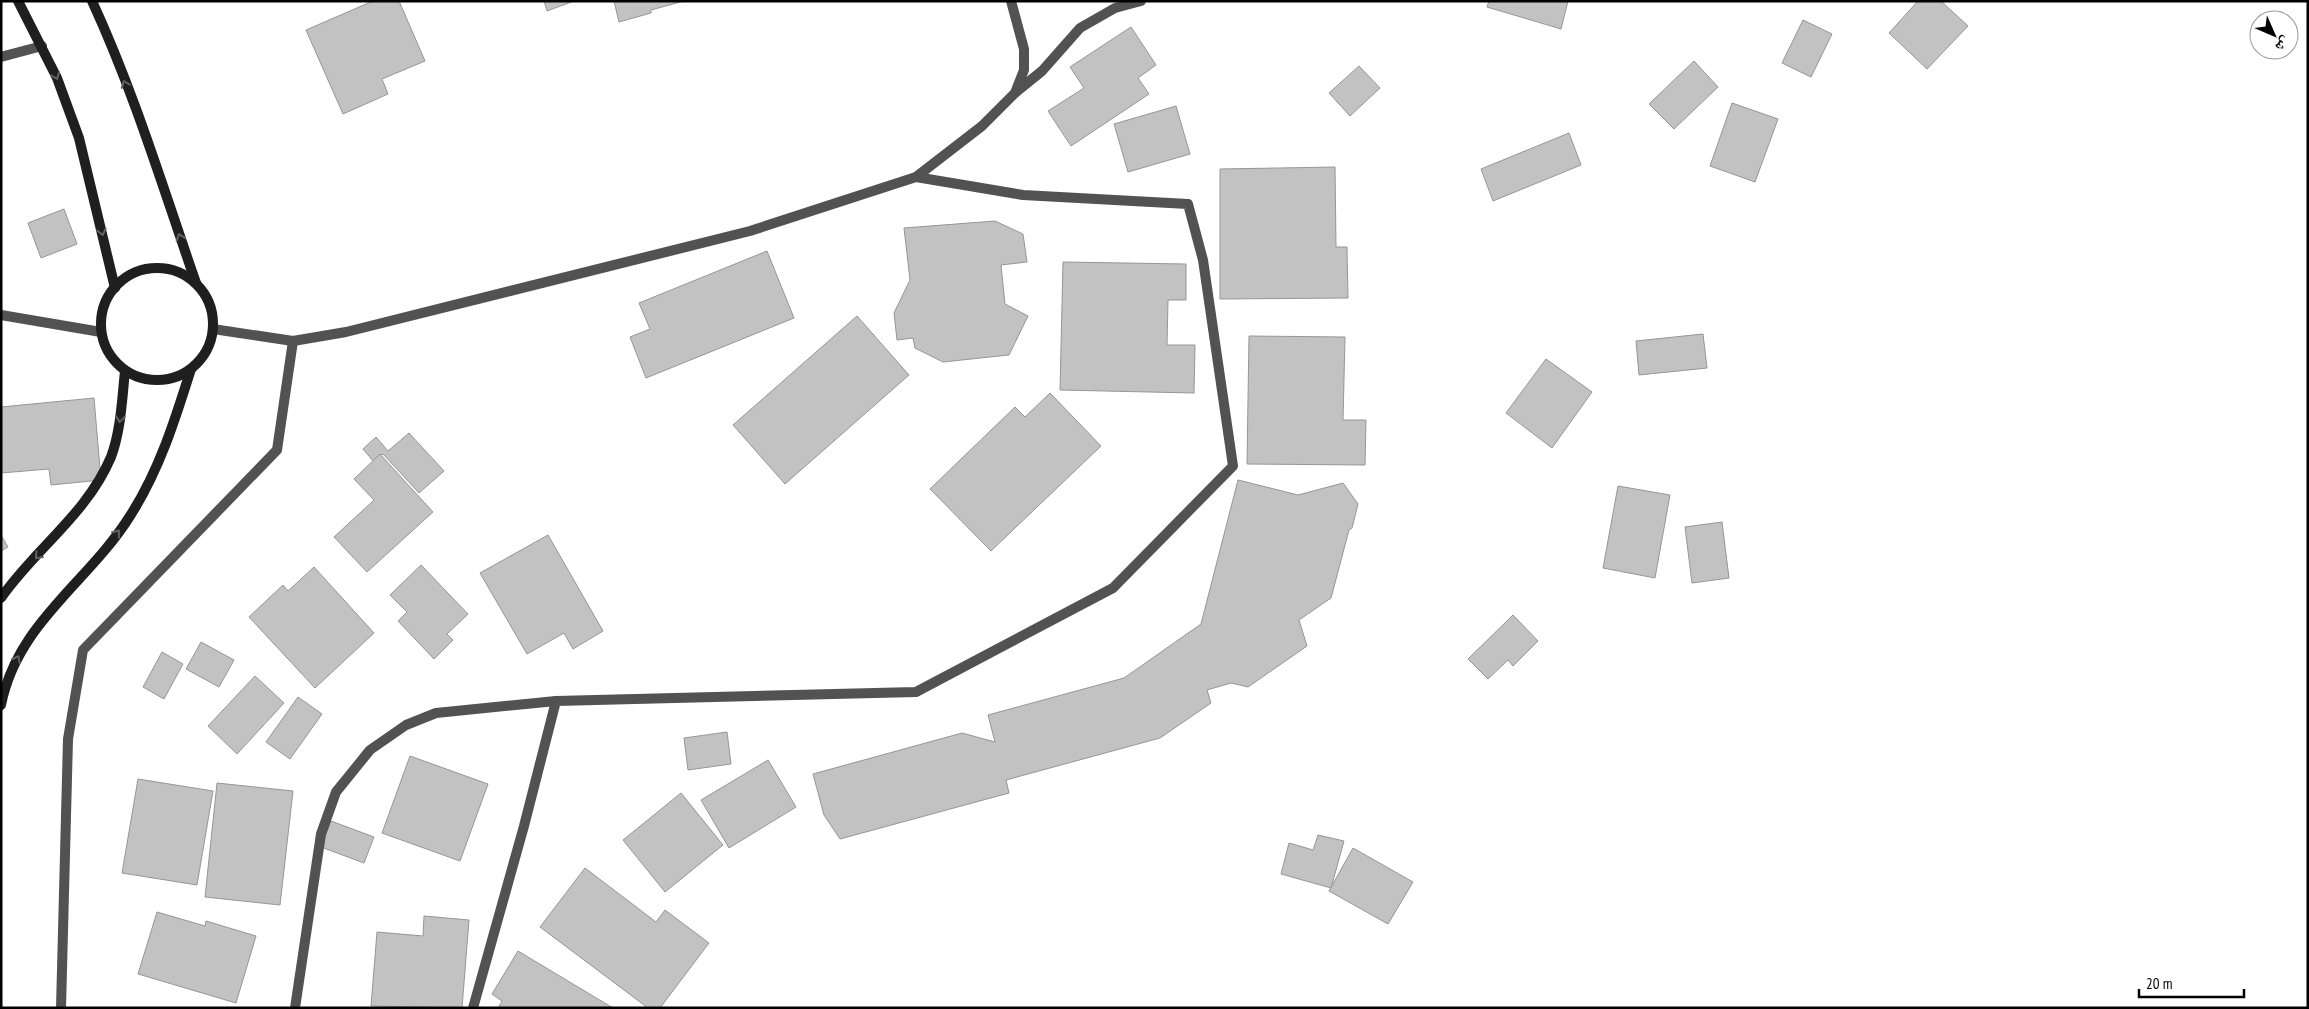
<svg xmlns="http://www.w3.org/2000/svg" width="2309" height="1009" font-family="'PT Sans Narrow','Noto Naskh Arabic',sans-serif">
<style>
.building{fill:#c2c2c2;stroke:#969696}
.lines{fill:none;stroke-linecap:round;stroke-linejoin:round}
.minor{stroke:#525252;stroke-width:10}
.secondary{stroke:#1f1f1f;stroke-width:10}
.oneway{stroke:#626262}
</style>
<rect width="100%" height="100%" fill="#fff"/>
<g class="building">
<path d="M373,1H399L425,61L382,79L388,94L343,114L306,30Z"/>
<path d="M544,1H574L547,11Z"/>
<path d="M614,1H684L651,10V13L619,22Z"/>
<path d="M1489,1H1568L1561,29L1487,7Z"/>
<path d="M1918,1H1941L1968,26L1927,69L1889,33Z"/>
<path d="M1803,20L1832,34L1811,77L1782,63Z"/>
<path d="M1131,27L1156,65L1138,78L1149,94L1071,146L1048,111L1084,88L1070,67Z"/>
<path d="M1694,61L1718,87L1674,129L1649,104Z"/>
<path d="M1359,66L1380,88L1350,116L1329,93Z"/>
<path d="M1732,103L1778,119L1755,182L1710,166Z"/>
<path d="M1176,106L1190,154L1128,172L1114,124Z"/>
<path d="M1569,133L1581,165L1493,201L1481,169Z"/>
<path d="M1335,167L1336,247H1347L1348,298L1220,299V169Z"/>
<path d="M64,209L77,244L41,258L28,223Z"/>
<path d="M995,221L1023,234L1027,262L1001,265L1005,304L1028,316L1009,355L943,362L915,348L913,338L897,340L894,313L910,280L904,228Z"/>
<path d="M767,251L794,318L646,378L630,337L650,329L639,303Z"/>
<path d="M1063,262L1186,264V300H1168L1167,345H1195L1194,393L1060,390Z"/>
<path d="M857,316L909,375L785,484L733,425Z"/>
<path d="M1703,334L1707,368L1639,375L1636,341Z"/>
<path d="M1249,336L1345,337L1343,420H1366L1365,465L1247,464Z"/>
<path d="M1546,359L1592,392L1552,448L1506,413Z"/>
<path d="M1050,393L1101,446L991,551L930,489L1015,407L1025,417Z"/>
<path d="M94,398L101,480L51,485L49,469L1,473V407Z"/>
<path d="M409,433L444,471L419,493L383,454L374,462L363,449L376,437L388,451Z"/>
<path d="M380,454L433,512L367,572L334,537L374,500L354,479Z"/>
<path d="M1238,480L1298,495L1343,483L1358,504L1352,528L1349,530L1331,598L1299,620L1307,646L1248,687L1231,683L1207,690L1211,703L1160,738L1006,780L1009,793L840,839L824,815L813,774L962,733L995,742L988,715L1124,678L1201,624Z"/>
<path d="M1618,486L1670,495L1655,578L1603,568Z"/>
<path d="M1722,522L1729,578L1692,583L1685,527Z"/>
<path d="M1,535L8,547L1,551Z"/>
<path d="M548,535L603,631L573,649L564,633L527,654L480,573Z"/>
<path d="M421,565L468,614L447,634L453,640L434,659L398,621L407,612L390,595Z"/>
<path d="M314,567L374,633L315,688L249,617L283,585L288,591Z"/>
<path d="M1513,615L1538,641L1513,666L1508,660L1488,679L1468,659Z"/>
<path d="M201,642L234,660L219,687L186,669Z"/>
<path d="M162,652L183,664L164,699L143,687Z"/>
<path d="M255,676L284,703L237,754L208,726Z"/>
<path d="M298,697L322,714L290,759L266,742Z"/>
<path d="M727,732L731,764L688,770L684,738Z"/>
<path d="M410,756L488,784L460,861L382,833Z"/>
<path d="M768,760L796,807L729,848L701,800Z"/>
<path d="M138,779L213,791L197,885L122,873Z"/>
<path d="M217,783L293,791L280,905L205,897Z"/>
<path d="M681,793L723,845L665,892L623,840Z"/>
<path d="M331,821L374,837L364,863L321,847Z"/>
<path d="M1318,835L1344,841L1331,888L1281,874L1289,843L1313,850Z"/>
<path d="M1353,848L1413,882L1388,924L1329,891Z"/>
<path d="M585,868L656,922L665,910L709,943L660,1008H648L540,927Z"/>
<path d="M157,912L205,926L206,921L256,936L236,1003L138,974Z"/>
<path d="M424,916L469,920L462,1008L371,1006L377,932L423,936Z"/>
<path d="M518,951L613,1008H498L502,1001L492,994Z"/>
</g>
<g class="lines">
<g class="minor">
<path d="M1,57L42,46"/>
<path d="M1016,92L1042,71L1080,28L1115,8L1141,1"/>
<path d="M1,315L101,332"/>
<path d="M213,329L293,341L346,332L750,231L916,177L982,126L1015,93L1024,70V49L1011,1"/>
<path d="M61,1008L68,739L83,650L277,450L293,341"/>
<path d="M295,1008L321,834L336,792L370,750L406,725L436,713L556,701"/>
<path d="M473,1008L524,826L556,701L916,692L1113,588L1233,466L1203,260L1188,204L1023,195L916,177"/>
</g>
<g class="secondary">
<path d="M18,1L57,78L79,138L115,288"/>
<path d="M92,1C134,92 163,188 196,283"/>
<circle cx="157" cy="324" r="56"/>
<path d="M1,598C35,549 87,514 111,457C121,430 122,399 125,371"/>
<path d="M1,705C17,623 88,583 130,516C159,471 175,420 191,369"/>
</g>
</g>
<defs><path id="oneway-chevron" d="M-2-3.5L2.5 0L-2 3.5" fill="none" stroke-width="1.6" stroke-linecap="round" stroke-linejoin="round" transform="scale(1.25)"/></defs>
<g class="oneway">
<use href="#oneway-chevron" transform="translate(56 76) rotate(67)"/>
<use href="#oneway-chevron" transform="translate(125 84) rotate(-111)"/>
<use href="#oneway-chevron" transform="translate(102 232) rotate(77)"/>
<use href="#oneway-chevron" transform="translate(180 237) rotate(-109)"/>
<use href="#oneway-chevron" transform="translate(120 419) rotate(97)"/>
<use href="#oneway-chevron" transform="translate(117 533) rotate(-52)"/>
<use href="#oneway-chevron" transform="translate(38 556) rotate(132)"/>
<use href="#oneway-chevron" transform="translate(17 659) rotate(-63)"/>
</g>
<rect width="2309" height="1009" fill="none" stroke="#000000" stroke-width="5"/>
<g transform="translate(2274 35) rotate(135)"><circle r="24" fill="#ffffff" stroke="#999999"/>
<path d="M0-4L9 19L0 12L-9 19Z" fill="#000000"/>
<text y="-8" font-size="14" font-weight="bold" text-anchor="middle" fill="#000000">ش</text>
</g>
<path d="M2139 989v8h105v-8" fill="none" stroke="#000000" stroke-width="2.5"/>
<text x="2146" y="989" font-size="15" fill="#000000" stroke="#ffffff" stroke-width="4" paint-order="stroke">20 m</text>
</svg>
